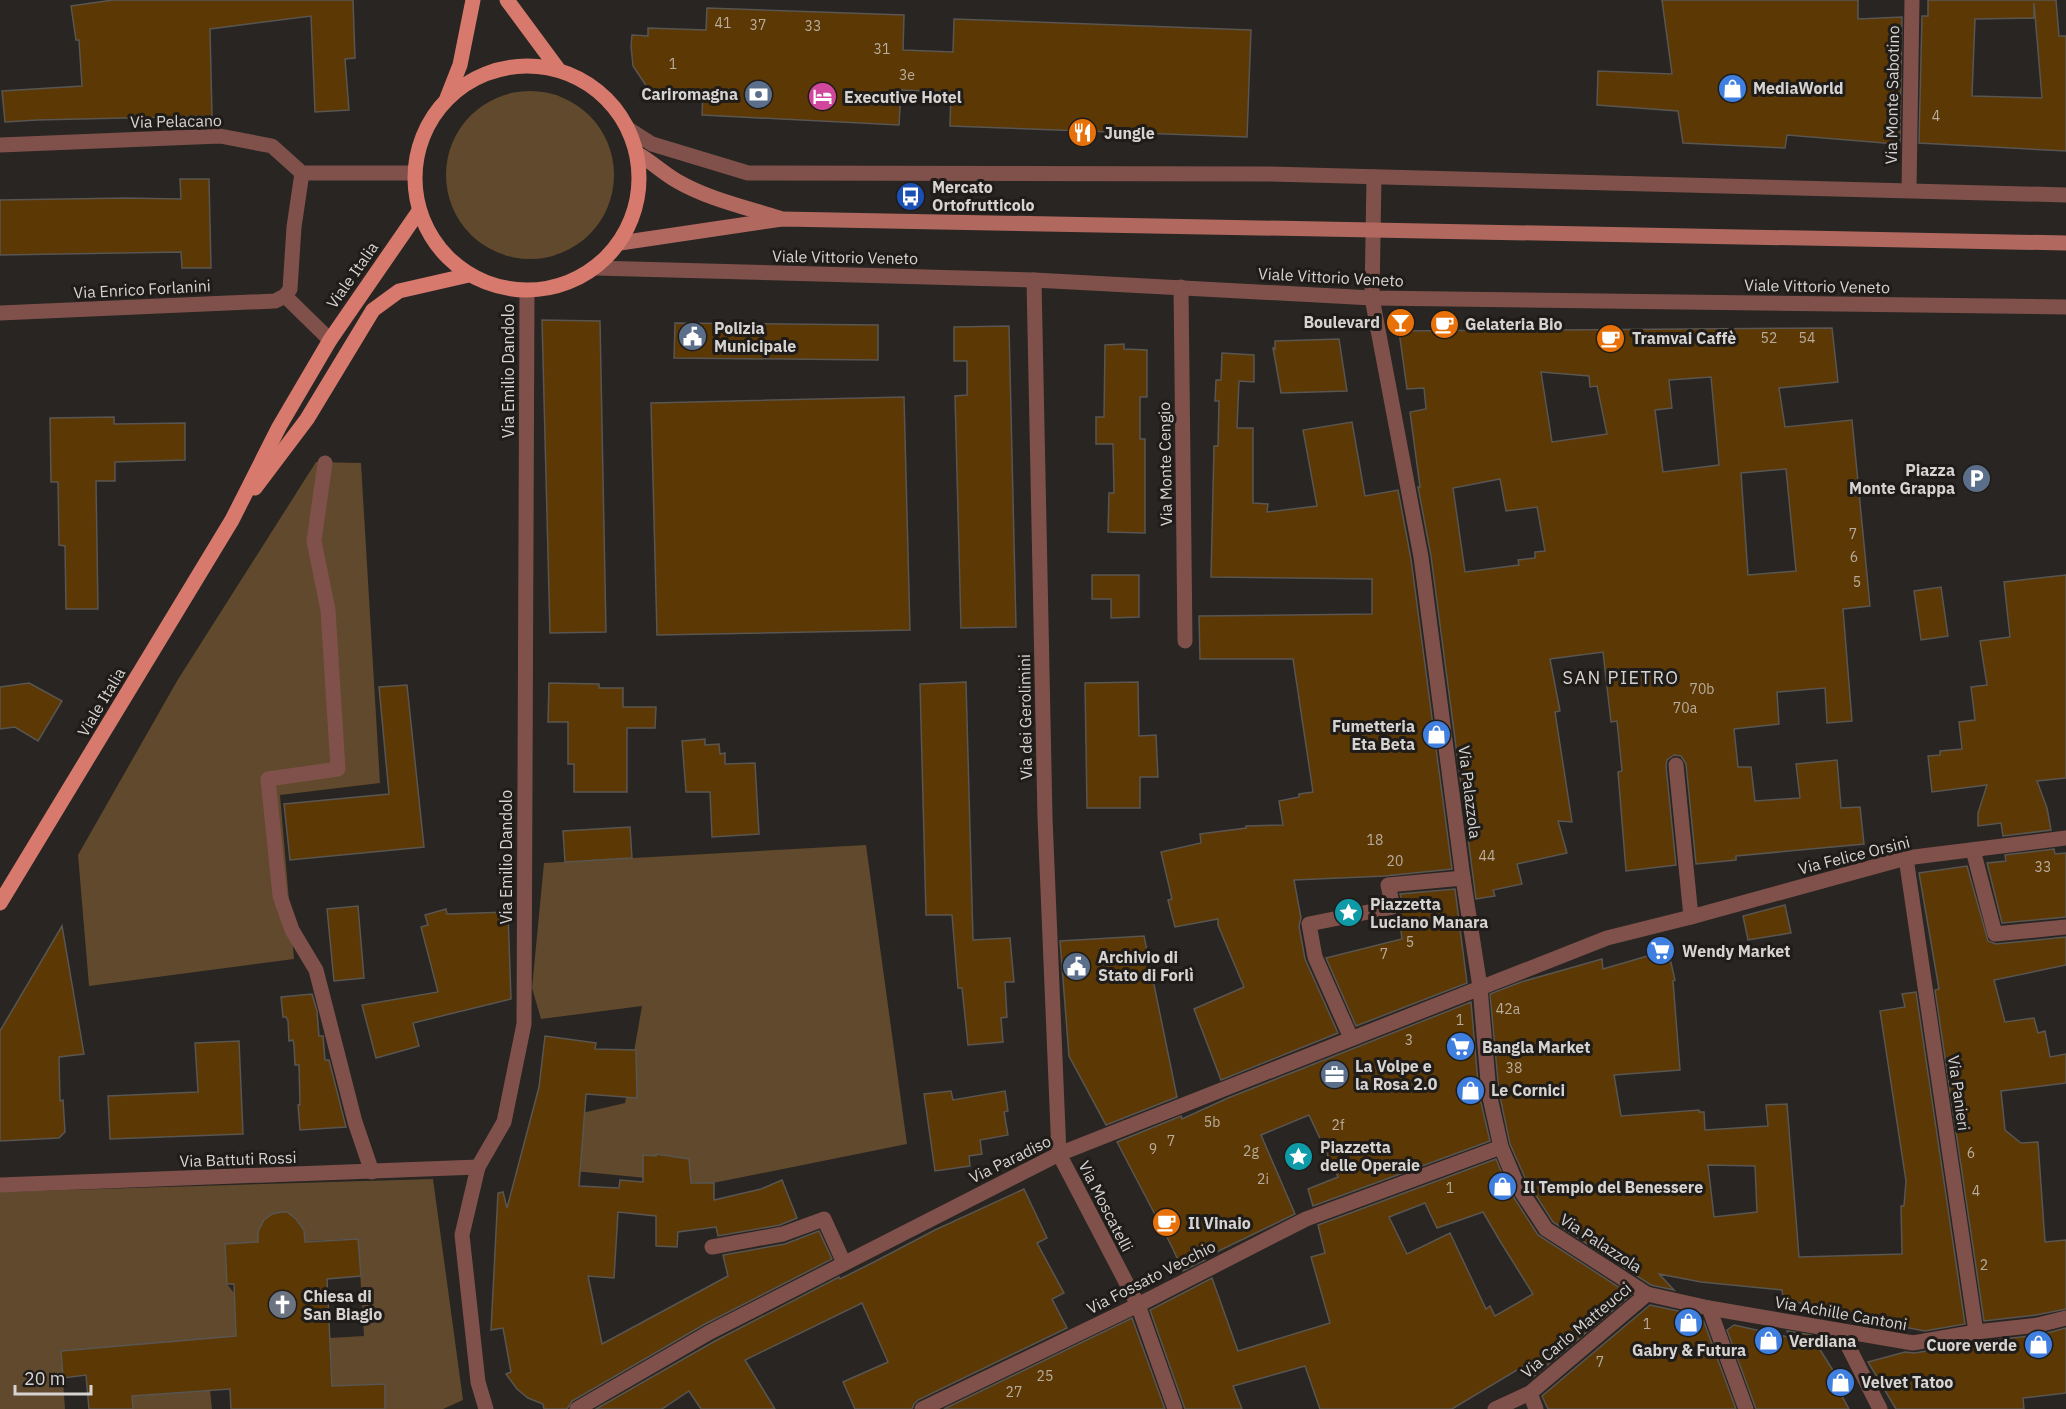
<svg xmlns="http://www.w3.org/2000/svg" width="2066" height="1409" font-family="'IBM Plex Sans',sans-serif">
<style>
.green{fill:#60492c}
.building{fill:#5c3804;stroke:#595551;stroke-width:1.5;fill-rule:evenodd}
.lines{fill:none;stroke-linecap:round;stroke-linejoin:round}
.street{stroke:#7f514a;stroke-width:15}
.secondary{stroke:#b1685e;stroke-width:15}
.primary{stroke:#d77a6d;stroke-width:15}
.labels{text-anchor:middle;stroke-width:6;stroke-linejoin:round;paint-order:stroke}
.number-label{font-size:14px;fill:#b8ad9e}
.poi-label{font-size:16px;font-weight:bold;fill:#d6d4d2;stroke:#1f1c19;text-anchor:start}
.street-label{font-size:16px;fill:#d6d4d2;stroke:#1f1c19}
.neighbourhood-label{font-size:18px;letter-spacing:1.5px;fill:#d6d4d2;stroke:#1f1c19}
</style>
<rect width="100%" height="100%" fill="#282522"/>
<g class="green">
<circle cx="530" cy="175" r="84"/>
<path d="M316,462L361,463L380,783L280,795L294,959L89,986L78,855L177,681Z"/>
<path d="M866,845L907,1144L708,1184L574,1171L582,1113L625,1103L642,1006L541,1019L532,988L544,863Z"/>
<path d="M433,1179L463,1400L443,1409H385V1384L332,1386L330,1338L364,1336L358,1239L225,1244L227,1284L234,1293L241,1336L61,1351L65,1409H0V1192Z"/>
<path d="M210,1390L212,1409H132V1396Z"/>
</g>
<g class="building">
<path d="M113,0H353L355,58L345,59L349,110L315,112L311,16L210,29L212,116L37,120L5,122L2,91L82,86L79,40H76L71,6Z"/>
<path d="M1662,0H1858V19L1902,17L1900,142H1896V144L1787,135L1785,148L1683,143L1678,111L1597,105L1598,71L1672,74Z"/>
<path d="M1928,0H2056L2059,36H2066V151L1919,143L1922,16H1928ZM2034,3L2042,98L1972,96L1975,19L2034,18Z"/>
<path d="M707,8L904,15L903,50L953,52L954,19L1251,30L1247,137L950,126L951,92L901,90L899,125L702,115L703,92L649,90L633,66L631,46L632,35L648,36V28L706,30Z"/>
<path d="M180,179H209L211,268H182L181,252L0,255V200L126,198L181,199Z"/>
<path d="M542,320L600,321L606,632L550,633Z"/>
<path d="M675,323L878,325V360L674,358Z"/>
<path d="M1009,326L1016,627L961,628L955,396L967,395V361H954V327Z"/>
<path d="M1832,328L1838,382L1779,388L1785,427L1852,420L1870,606L1843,609L1852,721L1827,723L1825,688L1777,692L1779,724L1734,729L1738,767H1751L1755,801L1800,798L1796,764L1837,760L1841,808L1860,807L1864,844L1736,856V860L1696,864L1686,764L1681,756L1674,755L1667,760L1666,766L1676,865L1626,871L1618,772L1622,771L1617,721L1611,722L1603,652L1550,659L1560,711L1555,712L1572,822L1558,821L1567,853L1517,864L1522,884L1493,890L1495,896L1476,899L1431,556L1418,487H1420L1410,412L1426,409L1424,388L1407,389L1399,331ZM1541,372L1589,376L1590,387L1597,386L1607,434L1552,442ZM1711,377L1719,465L1663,472L1655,410L1672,408L1669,380ZM1786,469L1796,571L1748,575L1741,473ZM1500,479L1506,511L1537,507L1545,551L1535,552V558L1518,560L1519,565L1465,572L1453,488Z"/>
<path d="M1339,339L1347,391L1281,393L1273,348L1275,349V341Z"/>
<path d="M1124,344V349L1147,350V397H1140V439H1145V533L1108,532L1109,493H1114L1113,444H1096V417H1104L1105,345Z"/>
<path d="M1222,353L1254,355V382L1239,381L1237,428H1253V503L1268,504L1267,512L1317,506L1303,430L1352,422L1365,496L1398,490L1411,559L1452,869L1385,876L1294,880L1301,918L1299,926L1305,959L1338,1033L1221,1080L1194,1009L1244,987L1218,925V919L1175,927L1168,900L1172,899L1161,852L1201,843L1200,834L1246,828V826L1283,825L1279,801L1299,797V794L1313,792L1293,659H1200L1199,616L1372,614V579L1211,577L1214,446H1218L1219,401H1215L1216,380H1221Z"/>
<path d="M904,397L910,630L657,635L651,403Z"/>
<path d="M114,417V424L185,423V460L115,462V481H96L98,609H66L65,546L59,545L58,482H51L50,418Z"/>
<path d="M1092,575H1139V617L1111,618V599H1092Z"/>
<path d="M2066,575V778L2037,781L2047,808L2051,830L2003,836L2001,823L1978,826V813L1987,785L1932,792L1928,756L1940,755V751L1962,749L1959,722L1975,720L1971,687L1987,685L1980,641L2010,637L2004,582Z"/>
<path d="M1941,587L1948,636L1921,640L1914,591Z"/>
<path d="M966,682L973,940L1010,938L1014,982H1005L1007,1017L1001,1018L1003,1042L968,1045L962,988H958L952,915H926L920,684Z"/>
<path d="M1138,682L1139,736L1156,735L1158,777H1140V808H1087L1085,683Z"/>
<path d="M29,683L62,701L38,741L15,727L0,729V687Z"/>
<path d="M549,683L599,684V688H623V707H656L655,728H627V792H574V764H568V722H548Z"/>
<path d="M407,685L424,847L290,860L284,804L389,794L379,687Z"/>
<path d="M705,739V745L719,744L720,754L725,753V764L755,763L759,834L712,837L710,792H686L682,741Z"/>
<path d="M630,827L632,858L565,862L563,831Z"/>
<path d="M2054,849L2055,854L2066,853V917L2002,923L1987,863L2006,861L2005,855Z"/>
<path d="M1967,866L1988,941L1996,944L2066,937V965L1994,980L2005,1022L2034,1018L2038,1033L2045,1031L2050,1057L2066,1054V1083L2001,1091L2005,1130L2021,1143L2038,1142L2045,1242L2066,1240V1309L2036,1315L1984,1321L1935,990L1939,989L1919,873Z"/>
<path d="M1455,889L1467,983L1356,1026L1326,958L1402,939L1399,915L1403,905L1400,894Z"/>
<path d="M1785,905L1791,933L1748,940L1743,916Z"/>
<path d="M358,906L364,978L334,981L327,909Z"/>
<path d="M446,909L447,914L508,912L511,999L413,1023L419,1046L376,1058L362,1005L438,992L421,927L428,925L425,915Z"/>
<path d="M62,926L84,1054L59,1057L60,1101L63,1100L65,1132L59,1138L0,1141V1031Z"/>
<path d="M1144,936L1177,1097L1106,1125L1069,1056L1060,941Z"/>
<path d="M1668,950L1675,980L1673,981L1680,1070L1614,1075L1621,1116L1699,1110V1112H1704L1705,1130L1768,1126L1766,1105L1787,1104L1799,1257L1902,1254L1901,1206H1904L1906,1181L1880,1011L1905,1007L1902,994L1916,992L1965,1324L1925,1331L1861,1319L1789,1300L1797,1313L1785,1311L1782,1290L1701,1282L1659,1274L1674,1290L1651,1285L1553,1222L1526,1180L1510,1144L1499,1092L1490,994L1521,982L1602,959L1603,969ZM1708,1165L1755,1166L1757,1212L1714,1217Z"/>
<path d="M312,994L317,1011L319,1036H323L325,1060H329L346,1127L300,1130L298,1105H300L299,1065H295L294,1045L293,1040L289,1041L288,1021L286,1017H283L281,997Z"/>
<path d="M1471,1002L1479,1094L1490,1141L1313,1206L1308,1189L1338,1177L1309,1115L1261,1135L1295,1214L1204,1258L1205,1260L1183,1271L1172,1247L1117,1142L1181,1116L1182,1119L1228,1098Z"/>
<path d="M545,1036L596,1043L595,1049L636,1050L637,1098L586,1094L579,1186L619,1188L620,1180L643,1182V1155L656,1156V1154L689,1159L691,1183H714V1200L761,1189L782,1180L797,1218L780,1225L718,1236L716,1227L678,1232L677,1247L656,1246V1216L618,1212L614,1278L588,1276L602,1344L728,1276L723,1255L785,1244L819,1231L832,1259L705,1324L572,1401L567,1409H544L543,1404L528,1398L517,1389L506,1374L511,1372L503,1328L491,1330L498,1193L503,1192L507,1208L539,1087Z"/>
<path d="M239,1041L243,1134L110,1139L108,1096L198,1092L195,1043Z"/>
<path d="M951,1091L953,1100L1005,1091L1008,1111L1004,1112L1008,1135L980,1140L982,1154L969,1156L970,1166L935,1171L924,1094Z"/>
<path d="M1496,1159L1509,1190L1538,1235L1631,1295L1533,1377L1527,1364L1452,1409H1320L1305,1366L1233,1386L1242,1409H1185L1150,1310L1212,1278L1238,1351L1330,1323L1311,1257L1325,1253L1318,1225ZM1425,1203L1437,1228L1483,1212L1500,1241L1533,1294L1495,1316L1490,1306L1486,1309L1450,1233L1407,1254L1389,1217Z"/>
<path d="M1024,1189L1047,1238L1037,1243L1064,1293L1052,1299L1067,1328L918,1400L914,1404L912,1409H855L843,1382L888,1362L862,1303L745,1360L775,1409H701L689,1391L662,1409H596L715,1341L839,1277L840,1279L874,1262L935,1230Z"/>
<path d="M281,1212H287L296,1219L304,1230L305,1242L358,1239L361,1276L327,1279L332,1386L385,1384V1409H231L230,1389L132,1396L133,1409H89L86,1375L63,1378L61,1351L236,1336L234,1284H227L225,1244L258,1242V1232L264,1220L272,1214Z"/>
<path d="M1650,1305L1697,1315L1704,1322L1736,1409H1548L1542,1396Z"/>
<path d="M1132,1318L1165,1409H944Z"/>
<path d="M1734,1325L1788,1337L1787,1331L1811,1335L1842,1385L1837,1387L1849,1409H1756L1727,1330Z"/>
<path d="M2066,1328V1393L2023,1398L2024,1409H1896L1868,1362L1905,1352L1915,1353L1977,1342L2039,1335Z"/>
</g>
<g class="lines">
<g class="street">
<path d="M630,130L652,144L748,173L1268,174L2066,195"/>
<path d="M0,145L220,136L272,146L302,173H415"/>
<path d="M1374,177L1372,298L1421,557L1463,878L1480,987L1489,1093L1501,1147L1517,1185L1546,1229L1647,1294L1709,1308L1913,1343L1976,1332L2038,1325L2066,1318"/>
<path d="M1909,190L1912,0"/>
<path d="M595,268L1034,280L1372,298L2066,307"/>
<path d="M1034,280L1045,818L1059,1154L1138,1305L1175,1409"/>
<path d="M1181,287L1185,641"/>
<path d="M285,296L330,340"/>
<path d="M0,313L275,301L285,296L290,289L294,227L302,173"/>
<path d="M325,463L314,541L328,610L338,769L268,779L280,896L292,930L316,970L355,1122L372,1172"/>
<path d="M1676,765L1691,917"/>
<path d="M1973,850L1995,934L2066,927"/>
<path d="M1906,858L1976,1332"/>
<path d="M1351,1038L1315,957L1309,924L1393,907L1388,885L1463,878"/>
<path d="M0,1185L478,1167"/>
<path d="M712,1247L783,1234L824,1219L844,1263"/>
<path d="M1709,1308L1746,1409"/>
<path d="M1841,1332L1880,1409"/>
<path d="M1530,1393L1536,1409"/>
<path d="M486,1409L478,1382L462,1235L478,1167L504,1122L524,1024L527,291"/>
<path d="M577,1409L710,1332L1059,1154L1607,938L1691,917L1906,858L2066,838"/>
<path d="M922,1409L1138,1305L1306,1219L1501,1147"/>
<path d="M1495,1409L1530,1393L1647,1294"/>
</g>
<g class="secondary">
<path d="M638,154C652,162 663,173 677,181C708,199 745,207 779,218"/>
<path d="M620,243L782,219L2066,243"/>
</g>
<g class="primary">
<path d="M507,0L558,69"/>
<circle cx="527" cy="178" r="112"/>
<path d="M447,98L460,65L473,0"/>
<path d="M255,488L307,419L373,310L399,291L469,275"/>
<path d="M0,903L232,520L279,427L330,340L419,211"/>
</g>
</g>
<defs>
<symbol id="shop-disc" viewBox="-11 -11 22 22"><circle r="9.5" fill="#3f7fe0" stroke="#1f1c19"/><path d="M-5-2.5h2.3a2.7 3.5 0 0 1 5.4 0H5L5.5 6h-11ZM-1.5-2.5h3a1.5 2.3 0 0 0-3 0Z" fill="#fff"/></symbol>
<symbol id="bank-disc" viewBox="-11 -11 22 22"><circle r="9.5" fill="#5c6f8a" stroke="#1f1c19"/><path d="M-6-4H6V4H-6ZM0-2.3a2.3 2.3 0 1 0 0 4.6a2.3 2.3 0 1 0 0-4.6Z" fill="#fff"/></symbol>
<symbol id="hotel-disc" viewBox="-11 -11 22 22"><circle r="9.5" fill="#d1479c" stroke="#1f1c19"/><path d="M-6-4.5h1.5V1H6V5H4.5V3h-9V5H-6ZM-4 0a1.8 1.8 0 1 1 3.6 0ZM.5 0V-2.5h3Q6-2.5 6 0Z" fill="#fff"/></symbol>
<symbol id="restaurant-disc" viewBox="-11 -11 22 22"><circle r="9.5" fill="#e8710a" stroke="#1f1c19"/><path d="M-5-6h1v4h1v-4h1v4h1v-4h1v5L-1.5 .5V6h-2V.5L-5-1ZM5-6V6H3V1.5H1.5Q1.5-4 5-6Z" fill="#fff"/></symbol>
<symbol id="bus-disc" viewBox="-11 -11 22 22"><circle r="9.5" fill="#1a4fb4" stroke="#1f1c19"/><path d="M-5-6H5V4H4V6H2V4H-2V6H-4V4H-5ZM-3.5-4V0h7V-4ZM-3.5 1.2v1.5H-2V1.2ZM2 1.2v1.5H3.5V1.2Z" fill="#fff"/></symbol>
<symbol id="bar-disc" viewBox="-11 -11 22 22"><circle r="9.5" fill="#e8710a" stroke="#1f1c19"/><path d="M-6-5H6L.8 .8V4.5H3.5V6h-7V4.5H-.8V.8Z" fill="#fff"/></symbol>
<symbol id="cafe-disc" viewBox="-11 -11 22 22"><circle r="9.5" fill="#e8710a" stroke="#1f1c19"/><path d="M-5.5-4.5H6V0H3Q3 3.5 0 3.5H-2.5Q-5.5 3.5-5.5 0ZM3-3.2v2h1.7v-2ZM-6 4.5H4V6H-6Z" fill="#fff"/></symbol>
<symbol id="civic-disc" viewBox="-11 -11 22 22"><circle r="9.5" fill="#5c6f8a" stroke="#1f1c19"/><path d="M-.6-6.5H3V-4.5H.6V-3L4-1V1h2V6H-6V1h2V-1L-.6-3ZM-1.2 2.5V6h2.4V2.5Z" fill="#fff"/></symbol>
<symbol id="parking-disc" viewBox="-11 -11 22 22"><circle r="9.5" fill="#5c6f8a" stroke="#1f1c19"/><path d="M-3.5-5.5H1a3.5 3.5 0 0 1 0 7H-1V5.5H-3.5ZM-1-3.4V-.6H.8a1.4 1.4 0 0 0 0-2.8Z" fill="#fff"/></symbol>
<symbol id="sight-disc" viewBox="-11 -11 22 22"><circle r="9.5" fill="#0f9aa8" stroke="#1f1c19"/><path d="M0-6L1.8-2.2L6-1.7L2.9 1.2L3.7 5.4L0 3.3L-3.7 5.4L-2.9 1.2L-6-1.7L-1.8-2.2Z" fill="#fff"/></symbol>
<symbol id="supermarket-disc" viewBox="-11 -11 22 22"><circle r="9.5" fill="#3f7fe0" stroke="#1f1c19"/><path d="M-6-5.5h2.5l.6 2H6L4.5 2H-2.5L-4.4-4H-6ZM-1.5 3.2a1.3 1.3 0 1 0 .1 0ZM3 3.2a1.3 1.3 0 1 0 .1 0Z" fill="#fff"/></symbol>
<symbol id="office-disc" viewBox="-11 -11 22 22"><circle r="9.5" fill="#5c6f8a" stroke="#1f1c19"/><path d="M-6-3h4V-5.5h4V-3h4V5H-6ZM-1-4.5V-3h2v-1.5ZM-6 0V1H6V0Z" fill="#fff"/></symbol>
<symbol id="church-disc" viewBox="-11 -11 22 22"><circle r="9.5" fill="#6b7280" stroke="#1f1c19"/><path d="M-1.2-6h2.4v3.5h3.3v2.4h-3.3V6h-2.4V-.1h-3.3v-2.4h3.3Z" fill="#fff"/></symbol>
</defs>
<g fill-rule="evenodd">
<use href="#shop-disc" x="1716" y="72" width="33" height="33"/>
<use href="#bank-disc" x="742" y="78" width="33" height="33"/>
<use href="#hotel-disc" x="806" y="80" width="33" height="33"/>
<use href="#restaurant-disc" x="1066" y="116" width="33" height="33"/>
<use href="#bus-disc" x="894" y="180" width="33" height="33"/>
<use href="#bar-disc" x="1384" y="306" width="33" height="33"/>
<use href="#cafe-disc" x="1428" y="308" width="33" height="33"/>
<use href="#civic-disc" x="676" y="320" width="33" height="33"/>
<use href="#cafe-disc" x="1594" y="322" width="33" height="33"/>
<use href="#parking-disc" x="1960" y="462" width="33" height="33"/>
<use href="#shop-disc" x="1420" y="718" width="33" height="33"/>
<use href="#sight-disc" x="1332" y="896" width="33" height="33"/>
<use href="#supermarket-disc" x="1644" y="934" width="33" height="33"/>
<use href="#civic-disc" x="1060" y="950" width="33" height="33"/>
<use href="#supermarket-disc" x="1444" y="1030" width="33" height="33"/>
<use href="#office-disc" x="1318" y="1058" width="33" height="33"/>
<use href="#shop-disc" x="1454" y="1074" width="33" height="33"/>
<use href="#sight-disc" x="1282" y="1140" width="33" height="33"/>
<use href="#shop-disc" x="1486" y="1170" width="33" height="33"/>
<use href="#cafe-disc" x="1150" y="1206" width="33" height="33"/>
<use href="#church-disc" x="266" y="1288" width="33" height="33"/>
<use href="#shop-disc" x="1672" y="1306" width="33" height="33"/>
<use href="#shop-disc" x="1752" y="1324" width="33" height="33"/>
<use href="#shop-disc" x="2022" y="1328" width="33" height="33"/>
<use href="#shop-disc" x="1824" y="1366" width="33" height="33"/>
</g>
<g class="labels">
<g class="number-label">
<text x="723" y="28">41</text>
<text x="758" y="30">37</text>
<text x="813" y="31">33</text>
<text x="882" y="54">31</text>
<text x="673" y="69">1</text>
<text x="907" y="80">3e</text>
<text x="1936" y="121">4</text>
<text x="1769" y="343">52</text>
<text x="1807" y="343">54</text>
<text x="1853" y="539">7</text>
<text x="1854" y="562">6</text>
<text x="1857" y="587">5</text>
<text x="1702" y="694">70b</text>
<text x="1685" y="713">70a</text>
<text x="1375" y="845">18</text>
<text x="1487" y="861">44</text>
<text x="1395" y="866">20</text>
<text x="2043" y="872">33</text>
<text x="1410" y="947">5</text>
<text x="1384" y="959">7</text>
<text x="1508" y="1014">42a</text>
<text x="1460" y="1025">1</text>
<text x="1409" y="1045">3</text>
<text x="1514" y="1073">38</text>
<text x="1212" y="1127">5b</text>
<text x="1338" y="1130">2f</text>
<text x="1171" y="1146">7</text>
<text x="1153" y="1154">9</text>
<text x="1251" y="1156">2g</text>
<text x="1971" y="1158">6</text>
<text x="1263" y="1184">2i</text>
<text x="1450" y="1193">1</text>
<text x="1976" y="1196">4</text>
<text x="1984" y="1270">2</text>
<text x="1647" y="1329">1</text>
<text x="1600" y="1367">7</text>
<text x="1045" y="1381">25</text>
<text x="1014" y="1397">27</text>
</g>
<g class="poi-label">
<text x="1753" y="94">MediaWorld</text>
<text x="738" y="100" text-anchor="end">Cariromagna</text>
<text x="844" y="103">Executive Hotel</text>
<text x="1104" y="139">Jungle</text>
<text x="932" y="193">Mercato<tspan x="932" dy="18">Ortofrutticolo</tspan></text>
<text x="1380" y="328" text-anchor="end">Boulevard</text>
<text x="1465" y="330">Gelateria Bio</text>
<text x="714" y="334">Polizia<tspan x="714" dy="18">Municipale</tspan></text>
<text x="1632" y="344">Tramvai Caffè</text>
<text x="1955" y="476" text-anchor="end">Piazza<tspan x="1955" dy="18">Monte Grappa</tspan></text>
<text x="1415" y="732" text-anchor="end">Fumetteria<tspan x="1415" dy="18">Eta Beta</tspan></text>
<text x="1370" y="910">Piazzetta<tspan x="1370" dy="18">Luciano Manara</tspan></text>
<text x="1682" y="957">Wendy Market</text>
<text x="1098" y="963">Archivio di<tspan x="1098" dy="18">Stato di Forlì</tspan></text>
<text x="1482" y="1053">Bangla Market</text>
<text x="1355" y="1072">La Volpe e<tspan x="1355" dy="18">la Rosa 2.0</tspan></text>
<text x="1491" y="1096">Le Cornici</text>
<text x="1320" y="1153">Piazzetta<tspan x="1320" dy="18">delle Operaie</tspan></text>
<text x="1523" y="1193">Il Tempio del Benessere</text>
<text x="1188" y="1229">Il Vinaio</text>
<text x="303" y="1302">Chiesa di<tspan x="303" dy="18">San Biagio</tspan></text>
<text x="1789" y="1347">Verdiana</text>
<text x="2017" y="1351" text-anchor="end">Cuore verde</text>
<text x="1689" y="1356" text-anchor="middle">Gabry &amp; Futura</text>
<text x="1861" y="1388">Velvet Tatoo</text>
</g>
<g class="street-label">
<text transform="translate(1892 95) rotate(-89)" y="6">Via Monte Sabotino</text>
<text transform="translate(176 121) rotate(-1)" y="6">Via Pelacano</text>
<text transform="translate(845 257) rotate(1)" y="6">Viale Vittorio Veneto</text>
<text transform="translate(352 275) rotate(-55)" y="6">Viale Italia</text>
<text transform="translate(1331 277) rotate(3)" y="6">Viale Vittorio Veneto</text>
<text transform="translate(1817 286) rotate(1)" y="6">Viale Vittorio Veneto</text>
<text transform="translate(142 289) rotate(-3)" y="6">Via Enrico Forlanini</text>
<text transform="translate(508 371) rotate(-90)" y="6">Via Emilio Dandolo</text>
<text transform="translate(1165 464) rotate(-91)" y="6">Via Monte Cengio</text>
<text transform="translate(101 702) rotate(-59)" y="6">Viale Italia</text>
<text transform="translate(1025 717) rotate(-91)" y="6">Via dei Gerolimini</text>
<text transform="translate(1470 792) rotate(83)" y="6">Via Palazzola</text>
<text transform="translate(1854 855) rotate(-14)" y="6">Via Felice Orsini</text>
<text transform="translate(506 857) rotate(-90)" y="6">Via Emilio Dandolo</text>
<text transform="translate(1959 1093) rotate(82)" y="6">Via Panieri</text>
<text transform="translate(238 1159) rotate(-2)" y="6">Via Battuti Rossi</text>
<text transform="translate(1010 1159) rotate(-26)" y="6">Via Paradiso</text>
<text transform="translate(1106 1206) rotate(63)" y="6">Via Moscatelli</text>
<text transform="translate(1601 1243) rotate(33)" y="6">Via Palazzola</text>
<text transform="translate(1151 1277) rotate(-27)" y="6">Via Fossato Vecchio</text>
<text transform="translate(1841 1313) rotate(10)" y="6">Via Achille Cantoni</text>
<text transform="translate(1576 1330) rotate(-40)" y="6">Via Carlo Matteucci</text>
</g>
<g class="neighbourhood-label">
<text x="1621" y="684">SAN PIETRO</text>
</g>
</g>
<path d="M15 1385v9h76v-9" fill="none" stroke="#d6d4d2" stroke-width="3"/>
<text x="24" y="1385" font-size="18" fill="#d6d4d2" stroke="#1f1c19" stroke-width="4.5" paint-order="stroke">20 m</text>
</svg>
